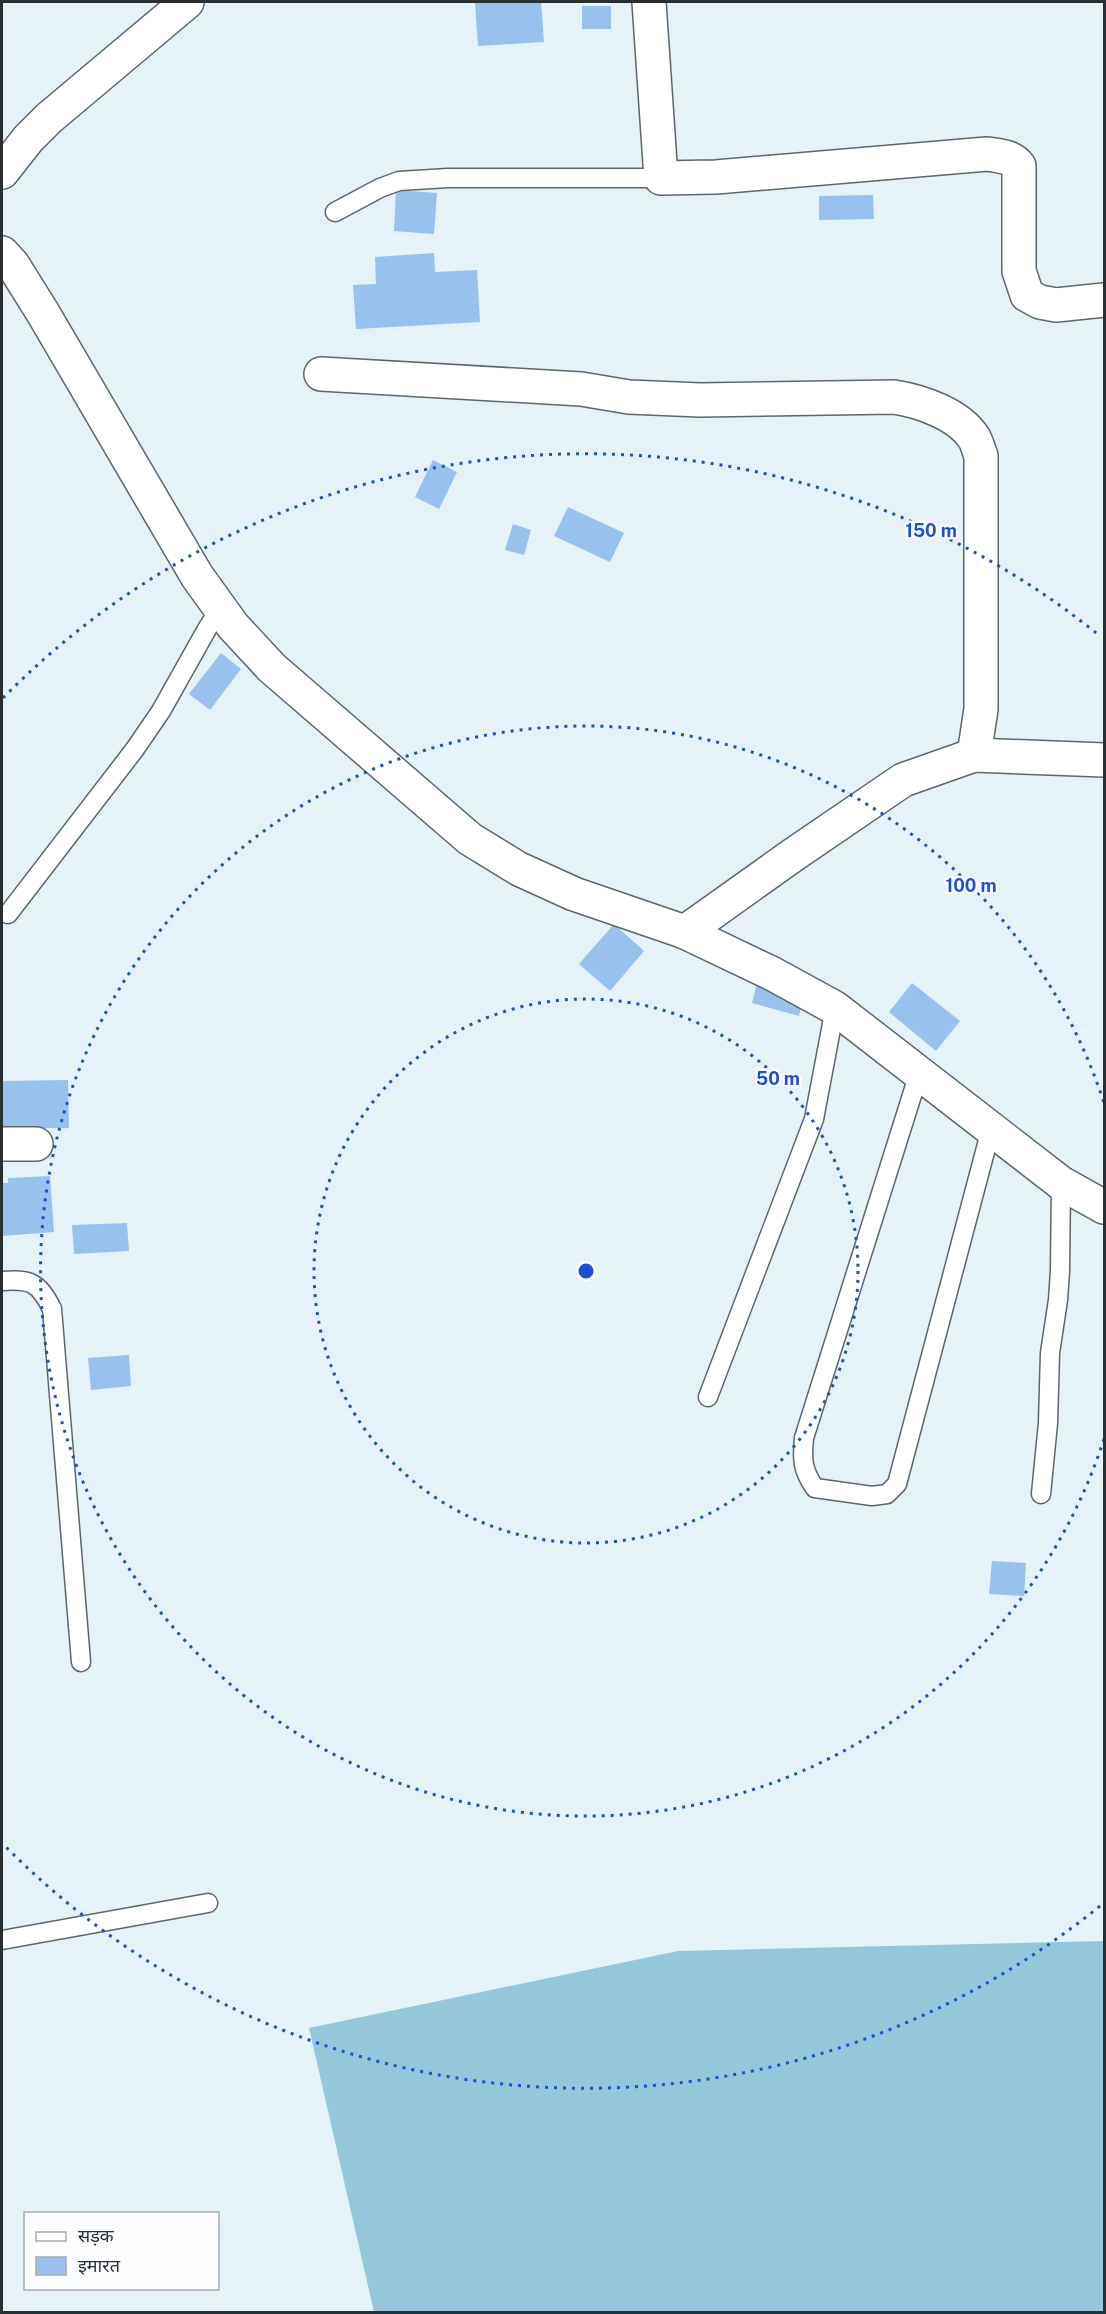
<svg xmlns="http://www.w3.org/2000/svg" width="1106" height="2314" font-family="'Public Sans','Noto Sans Devanagari',sans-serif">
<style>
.grass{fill:#95c7da}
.building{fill:#98c1ed}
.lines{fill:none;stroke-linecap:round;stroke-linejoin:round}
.lane-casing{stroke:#5c676c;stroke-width:21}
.street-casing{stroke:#5c676c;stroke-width:36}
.lane{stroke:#fff;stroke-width:18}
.street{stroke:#fff;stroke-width:33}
.ring{fill:none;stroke:#1d4ed8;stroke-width:3;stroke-dasharray:3 6}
.centre{fill:#1d4ed8;stroke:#fbfdff;stroke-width:3}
.ring-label{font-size:18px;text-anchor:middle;font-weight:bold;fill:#1d4ed8;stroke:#fbfdff;stroke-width:5;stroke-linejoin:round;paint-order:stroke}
</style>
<rect width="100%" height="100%" fill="#e5f2f8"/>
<path class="grass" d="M1104,1941V2312H374L309,2028L678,1951Z"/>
<g class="building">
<path d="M475,2H541L544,42L478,46Z"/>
<rect x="582" y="6" width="29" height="23"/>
<path d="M396,190L437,193L434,234L394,231Z"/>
<path d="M873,195L874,219L819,220V196Z"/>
<path d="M434,253L435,272L477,270L480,322L356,329L353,285L376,284L375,257Z"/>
<path d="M433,460L457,472L439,509L415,497Z"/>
<path d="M568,507L624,533L610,562L554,536Z"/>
<path d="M513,524L531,530L524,555L505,550Z"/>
<path d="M221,653L241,669L210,710L189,694Z"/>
<path d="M614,924L644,951L610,991L579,964Z"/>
<path d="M757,983L804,997L799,1016L752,1003Z"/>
<path d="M912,983L960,1021L936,1051L889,1012Z"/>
<path d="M68,1080L69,1128H2V1081Z"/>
<path d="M50,1176L54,1232L2,1236V1183H8V1178Z"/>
<path d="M127,1223L129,1251L74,1254L72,1225Z"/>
<path d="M129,1355L131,1386L91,1390L88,1358Z"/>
<path d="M992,1561L1026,1563L1024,1596L989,1594Z"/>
</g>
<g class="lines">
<defs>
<g id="lane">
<path d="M335,212L380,188L399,181L448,178H661"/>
<path d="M8,914L135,749L161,711L207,629L220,608"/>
<path d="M919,1073L804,1438C802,1459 802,1470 815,1488L872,1496L887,1494L897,1484L991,1129"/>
<path d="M2,1281C30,1279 39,1282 52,1309L81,1662"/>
<path d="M708,1397L814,1119L835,1008"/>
<path d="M1041,1494L1048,1423L1050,1353L1058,1300L1060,1271L1061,1183"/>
<path d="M2,1940L208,1903"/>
</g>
<g id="street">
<path d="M649,2L661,178L716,177L987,154C999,156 1012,156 1019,166V271L1027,295L1040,302L1056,305L1104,300"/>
<path d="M2,172L28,139L49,118L187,2"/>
<path d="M2,253L13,265L43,313L197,576L233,626L272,668L470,839L519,869L574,894L685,932L773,974L835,1008L1061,1183L1104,1207"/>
<path d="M321,374L581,389L629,397L700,400L894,397C920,401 959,414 974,438C977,443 979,451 981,456V709L974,755"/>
<path d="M685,932L793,855L903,780L974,755L1104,760"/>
<path d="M2,1144H36"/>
</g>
</defs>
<use href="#lane" class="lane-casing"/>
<use href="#street" class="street-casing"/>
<use href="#lane" class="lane"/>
<use href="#street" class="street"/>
</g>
<g class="ring">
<circle cx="586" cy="1271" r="272"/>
<path d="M1104 1439A545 545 0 1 1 1104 1103"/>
<path d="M1100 1906A817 817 0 0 1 3 1844M3 698A817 817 0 0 1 1100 636"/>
</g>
<circle cx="586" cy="1271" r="9" class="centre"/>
<g class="ring-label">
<text x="931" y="537">150 m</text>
<text x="971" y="892">100 m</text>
<text x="778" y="1085">50 m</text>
</g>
<rect width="1106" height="2314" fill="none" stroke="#292e30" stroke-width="6"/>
<rect x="24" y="2212" width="195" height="78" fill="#fbfdff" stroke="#a7aaac" stroke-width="1.5"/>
<rect x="36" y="2232" width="30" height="9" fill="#ffffff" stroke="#a7aaac" stroke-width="1.5"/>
<text x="78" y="2242" font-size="18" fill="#292e30">सड़क</text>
<rect x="36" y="2257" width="30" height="18" fill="#98c1ed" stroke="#a7aaac" stroke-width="1.5"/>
<text x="78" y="2272" font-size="18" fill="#292e30">इमारत</text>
</svg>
